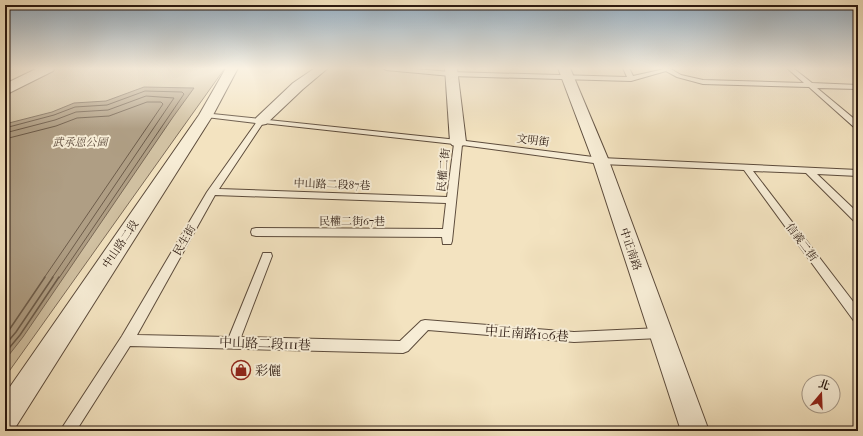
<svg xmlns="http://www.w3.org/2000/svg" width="863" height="436" font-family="'IM FELL French Canon','Noto Serif TC',serif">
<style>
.green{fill:#d1c1a2;stroke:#7e6d59}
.water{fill:#af9e84;stroke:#7a6956}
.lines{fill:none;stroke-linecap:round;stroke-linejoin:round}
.shore-far1{stroke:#6d5c4a;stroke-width:1}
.shore{stroke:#6d5c4a;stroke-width:1.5}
.service-casing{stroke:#5d4c3c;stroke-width:2}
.minor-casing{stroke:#5d4c3c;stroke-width:2}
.tertiary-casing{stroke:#5d4c3c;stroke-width:2}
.service{fill:#f7edd6;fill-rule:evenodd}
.minor{fill:#f7edd6;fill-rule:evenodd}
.tertiary{fill:#f7edd6;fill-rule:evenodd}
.labels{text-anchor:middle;stroke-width:4;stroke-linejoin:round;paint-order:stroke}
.street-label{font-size:11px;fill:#2b1910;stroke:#f7edd6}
.park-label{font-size:11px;font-style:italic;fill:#5d4b3c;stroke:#f7edd6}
.near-street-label{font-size:13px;fill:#2b1910;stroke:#f7edd6}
.near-poi-label{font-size:13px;fill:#2b1910;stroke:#f7edd6;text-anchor:start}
</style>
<rect width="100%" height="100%" fill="#f3e3c0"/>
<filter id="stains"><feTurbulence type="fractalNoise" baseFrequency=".005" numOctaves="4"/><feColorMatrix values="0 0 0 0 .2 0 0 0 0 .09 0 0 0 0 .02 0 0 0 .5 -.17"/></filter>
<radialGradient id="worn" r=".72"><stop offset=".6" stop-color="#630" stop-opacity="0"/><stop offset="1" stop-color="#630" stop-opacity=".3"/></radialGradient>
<path class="green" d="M48,68H225L5,377V90Z"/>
<path class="water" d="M144,87L194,88L173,117L23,337L5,360V124L52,112L74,103L106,101Z"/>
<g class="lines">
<g class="shore-far1">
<path d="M5,128L54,115L75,107L107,105L145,91L182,92L184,94L59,278"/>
<path d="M5,133L55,120L76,112L108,110L146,96L174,98L52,278"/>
<path d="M5,139L56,126L77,118L109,116L147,102H161L163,104L44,278"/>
</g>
<g class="shore">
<path d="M5,336L45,277"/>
<path d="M5,345L16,332L53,277"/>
<path d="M5,353L20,335L59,277"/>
</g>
<defs>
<g id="service">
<path d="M383,68H403L451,72L627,77L623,68H629L633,76L669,68L681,75L703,80L804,83L787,68H793L812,83L858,85V89L817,88L858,122V128H855L809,87L703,84L677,77L666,71L631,81L451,76L386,70Z"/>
<path d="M203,113L458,140L601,158L858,170V176L817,174L858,213V222L854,221L806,173L753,171L858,308V322L854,321L744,170L601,164L462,145L452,241L451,244H443L442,237L256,236L252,235L251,232L252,229L256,228L443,229L446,203L215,195L137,335L229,337L262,256L263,253H271L272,256L241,337L400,341L421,321L425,320L574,332L660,328L664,329L666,333L664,337L660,338L574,342L428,330L408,351L403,353L130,346L76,431H60L122,336L207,192L256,123L206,117H203ZM263,123L454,144L447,197L219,189Z"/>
</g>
<g id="minor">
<path d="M226,68H238L213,115L15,428L5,431V394L199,115Z"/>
<path d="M315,68H328L303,89L266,124L261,125L256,124L254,121L256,118L293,83Z"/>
<path d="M445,68H457L466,142L464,145L458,147L452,145L450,142Z"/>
<path d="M558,68H570L609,161L709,431H681L593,161Z"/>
</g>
<path id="tertiary" d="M38,68H55L53,71L5,95V84Z"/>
</defs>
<use href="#service" class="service-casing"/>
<use href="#minor" class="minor-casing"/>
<use href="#tertiary" class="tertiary-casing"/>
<use href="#service" class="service"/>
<use href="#minor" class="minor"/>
<use href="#tertiary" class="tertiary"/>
</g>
<linearGradient id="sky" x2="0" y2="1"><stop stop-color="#91abc0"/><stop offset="0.53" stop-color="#faf2e3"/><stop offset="1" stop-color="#faf2e3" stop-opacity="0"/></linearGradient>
<rect width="863" height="129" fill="url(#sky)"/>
<defs>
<symbol id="shop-ring" viewBox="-11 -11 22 22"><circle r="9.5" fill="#f7edd6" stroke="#8f2418" stroke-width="1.5"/><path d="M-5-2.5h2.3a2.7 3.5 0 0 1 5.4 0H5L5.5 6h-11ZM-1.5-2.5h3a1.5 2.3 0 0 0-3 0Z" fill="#8f2418"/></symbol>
</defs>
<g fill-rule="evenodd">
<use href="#shop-ring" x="230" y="359" width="22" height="22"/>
</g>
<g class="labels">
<g class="street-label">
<text transform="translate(533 140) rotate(7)" y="4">文明街</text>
<text transform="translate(443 170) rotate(-84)" y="4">民權二街</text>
<text transform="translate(332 184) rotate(2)" y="4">中山路二段87巷</text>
<text x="352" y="225">民權二街67巷</text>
<text transform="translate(184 240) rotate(-60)" y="4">民生街</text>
<text transform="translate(802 242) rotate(53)" y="4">信義二街</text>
<text transform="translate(120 244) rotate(-56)" y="4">中山路二段</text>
<text transform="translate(631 249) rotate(71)" y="4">中正南路</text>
</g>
<g class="park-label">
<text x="80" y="146">武承恩公園</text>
</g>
<g class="near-street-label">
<text transform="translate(527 333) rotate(4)" y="5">中正南路106巷</text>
<text transform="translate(265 343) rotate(2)" y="5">中山路二段111巷</text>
</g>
<g class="near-poi-label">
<text x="255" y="375">彩儷</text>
</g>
</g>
<rect width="863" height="436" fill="none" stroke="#f3e3c0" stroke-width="20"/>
<rect x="6" y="6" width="851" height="424" fill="none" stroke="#2b1910" stroke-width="2"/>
<rect x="10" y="10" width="843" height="416" fill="none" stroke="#2b1910"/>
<g transform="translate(821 394) rotate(19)"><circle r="19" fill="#f7edd6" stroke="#a59887"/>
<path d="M0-3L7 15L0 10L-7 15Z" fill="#8f2418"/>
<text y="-6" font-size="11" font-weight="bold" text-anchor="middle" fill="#2b1910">北</text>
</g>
<rect width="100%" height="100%" filter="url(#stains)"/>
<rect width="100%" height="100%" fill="url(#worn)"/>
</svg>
